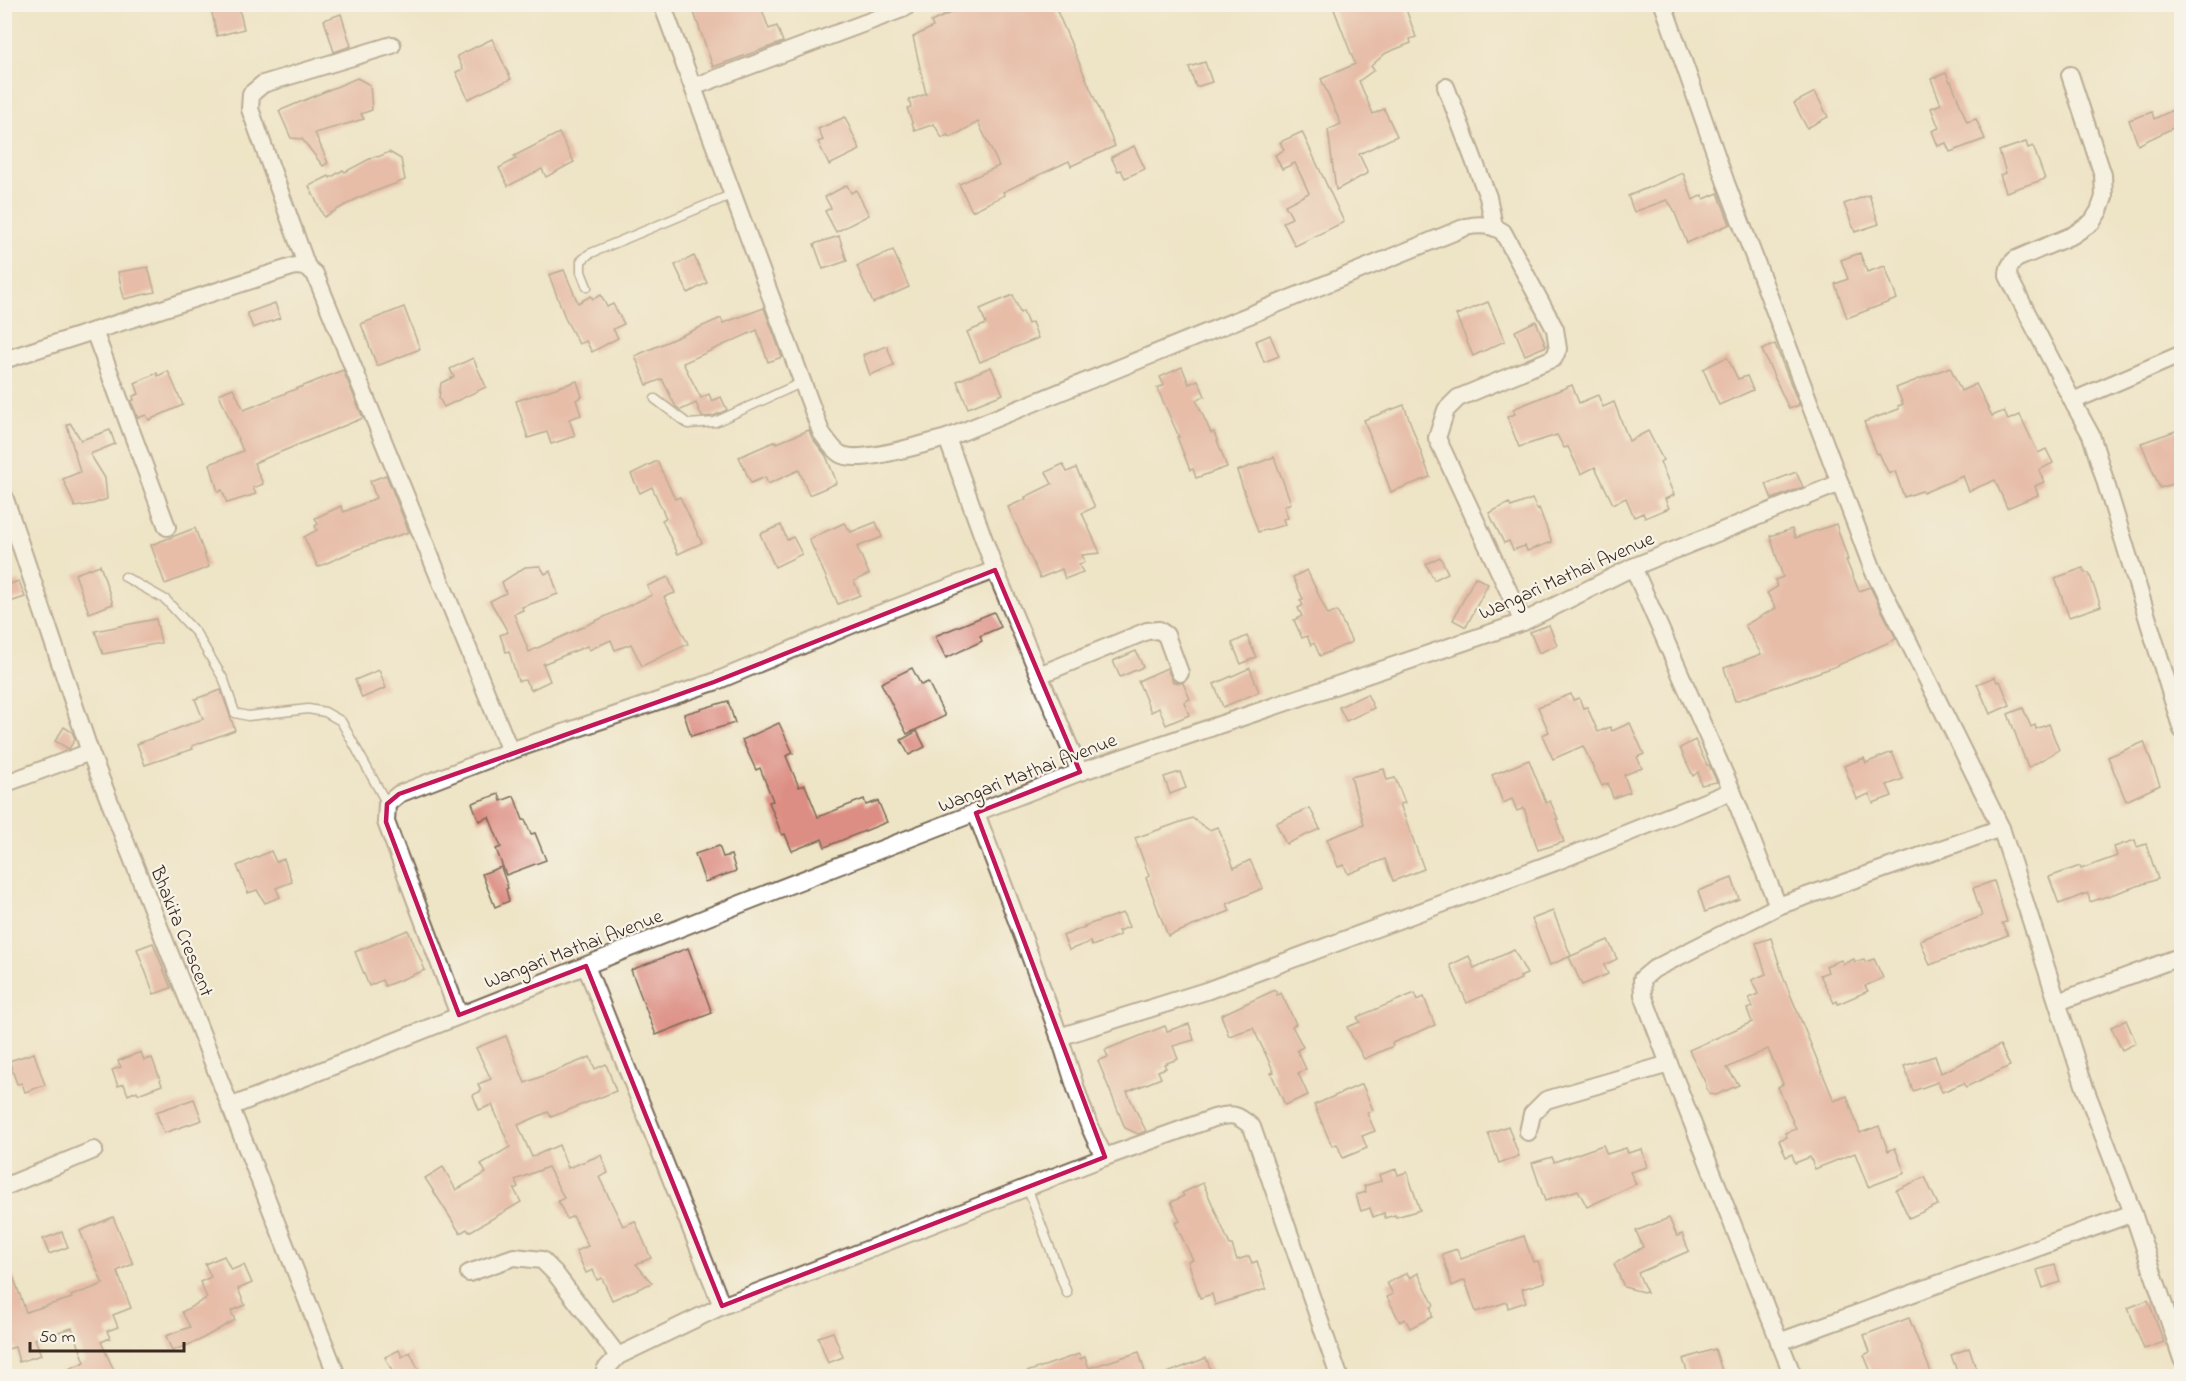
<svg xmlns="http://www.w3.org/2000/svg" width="2186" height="1381" font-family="'Indie Flower',sans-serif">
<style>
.building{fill:#dd8e84}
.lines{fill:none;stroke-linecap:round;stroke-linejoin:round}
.lane-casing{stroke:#7a6b59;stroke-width:11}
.street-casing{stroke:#7a6b59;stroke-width:20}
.lane{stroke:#fff;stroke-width:8}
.street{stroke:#fff;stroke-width:16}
.marked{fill:none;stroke:#c2185b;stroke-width:4.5;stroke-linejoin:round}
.labels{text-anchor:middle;stroke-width:4.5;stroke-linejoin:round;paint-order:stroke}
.street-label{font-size:20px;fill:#3b2a1e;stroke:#f7f3e8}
</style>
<rect width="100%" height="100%" fill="#f7f3e8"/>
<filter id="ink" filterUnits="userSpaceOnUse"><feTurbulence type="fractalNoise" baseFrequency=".0167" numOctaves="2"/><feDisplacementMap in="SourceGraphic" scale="12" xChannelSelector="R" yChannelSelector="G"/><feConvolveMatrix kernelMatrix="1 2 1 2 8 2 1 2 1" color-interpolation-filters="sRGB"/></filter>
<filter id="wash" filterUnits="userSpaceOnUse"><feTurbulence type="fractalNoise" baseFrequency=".008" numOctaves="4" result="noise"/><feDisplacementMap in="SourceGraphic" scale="24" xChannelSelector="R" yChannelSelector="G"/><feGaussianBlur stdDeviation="1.35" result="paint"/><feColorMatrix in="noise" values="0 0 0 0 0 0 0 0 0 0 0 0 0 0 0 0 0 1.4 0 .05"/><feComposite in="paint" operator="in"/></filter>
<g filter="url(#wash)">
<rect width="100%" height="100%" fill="#eee4c6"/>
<g id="blocks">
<g class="building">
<path d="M210,4H238L244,29L217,36Z"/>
<path d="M691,4H760L769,29L777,26L783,42L713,67Z"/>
<path d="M969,4H1054L1115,146L1071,166L1069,161L1003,192L1005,195L972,211L959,184L999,166L978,122L950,138L948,135L942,138L934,124L915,131L907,108L911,107L909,100L926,94L913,37L933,27L931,22Z"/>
<path d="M1332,4H1404L1416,37L1410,39L1411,43L1386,53L1371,66L1374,70L1359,81L1373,114L1384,109L1397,136L1359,154L1368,173L1336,190L1328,130L1341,124L1321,79L1355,64Z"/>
<path d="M341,14L351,46L334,52L324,20Z"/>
<path d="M492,39L511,79L468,99L456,72L463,69L457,56Z"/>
<path d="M1205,62L1212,82L1196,87L1189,67Z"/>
<path d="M1946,73L1950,82L1951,81L1967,122L1976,119L1985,139L1950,152L1946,143L1938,146L1932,131L1939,128L1931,108L1941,104L1931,79Z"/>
<path d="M357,78L370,85L372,110L361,114L364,119L315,133L328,163L323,166L302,139L291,138L279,111Z"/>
<path d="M1815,92L1828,117L1807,128L1794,103Z"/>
<path d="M2181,106V124L2138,145L2129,120L2152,112L2154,119Z"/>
<path d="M845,117L860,150L829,165L818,142L823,140L818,129Z"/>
<path d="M1302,132L1344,222L1295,246L1283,222L1292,218L1285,205L1309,193L1295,163L1282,169L1275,155L1284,150L1280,142Z"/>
<path d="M559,133L574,162L546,177L542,169L508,186L499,168L516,159L514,156Z"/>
<path d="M2026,142L2028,148L2033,146L2045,179L2006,192L2000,175L2006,173L1999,151Z"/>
<path d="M1134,146L1145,169L1125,178L1121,170L1118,171L1111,157Z"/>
<path d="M389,152L401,159L405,180L360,197L324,217L309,186L329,176L330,178L343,170L345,172L375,156L378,157Z"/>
<path d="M1683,173L1693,200L1702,195L1704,199L1718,193L1730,224L1687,243L1673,208L1667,200L1634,212L1628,196Z"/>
<path d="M847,185L851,193L856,190L869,215L836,232L825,211L831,208L825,197Z"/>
<path d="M1869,195L1879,224L1855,232L1844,204Z"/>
<path d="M839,236L847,261L823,269L814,244Z"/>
<path d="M893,250L909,287L873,303L857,266Z"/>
<path d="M1860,253L1867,272L1885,266L1897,299L1847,318L1835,284L1848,279L1841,260Z"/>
<path d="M694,256L707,283L688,293L675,265Z"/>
<path d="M148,267L155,292L124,299L118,272Z"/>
<path d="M564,270L578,303L591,296L593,299L601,295L607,307L613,304L624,324L613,329L618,338L592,352L586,341L579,344L566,320L549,275Z"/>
<path d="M1013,295L1020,313L1023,311L1028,324L1032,322L1038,338L980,362L967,332L986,324L980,309Z"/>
<path d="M1488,302L1505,341L1473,356L1456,315Z"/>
<path d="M275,303L280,318L253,328L247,313Z"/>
<path d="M404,307L420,349L377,366L361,324Z"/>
<path d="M764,308L782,357L768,362L757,330L683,363L701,398L709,394L712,401L721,397L727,410L713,416L702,417L696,403L681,410L676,407L662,379L647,385L635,356L721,318L723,323Z"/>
<path d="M1536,321L1546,346L1525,355L1515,331Z"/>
<path d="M1270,335L1279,356L1264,362L1256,341Z"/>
<path d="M1775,344L1799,405L1789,409L1762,350Z"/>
<path d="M887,346L894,365L870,375L863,355Z"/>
<path d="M1727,357L1738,379L1747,376L1753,390L1719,405L1703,369Z"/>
<path d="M473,358L486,387L444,407L439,398L441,383L454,377L450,369Z"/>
<path d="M991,367L1003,394L968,408L957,381Z"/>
<path d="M1182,367L1189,384L1198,380L1205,396L1196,400L1211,433L1214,432L1227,467L1196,478L1193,469L1190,470L1177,437H1179L1157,388L1164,385L1160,377Z"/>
<path d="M1950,367L1961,391L1976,384L1992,416L2004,411L2008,420L2020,415L2038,453L2046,449L2053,463L2039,470L2044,482L2035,486L2038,495L2007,508L1995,480L1969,491L1963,476L1923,493L1922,491L1904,497L1895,471L1889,474L1879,453L1877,454L1864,422L1899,409L1898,406L1903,404L1896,388Z"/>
<path d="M343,370L363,418L254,463L263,484L253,488L256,494L227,503L222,490L218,492L210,464L243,451L219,394L233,388L244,410Z"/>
<path d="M168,371L183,405L149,420L146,415L138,418L131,401L134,400L133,396L139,394L135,383L157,373L158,376Z"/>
<path d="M577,381L582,397L576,400L581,415L569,419L575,436L551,444L547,432L528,438L516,401Z"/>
<path d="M1572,385L1579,403L1598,395L1603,407L1614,402L1629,441L1648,431L1663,460L1660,462L1674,495L1665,499L1669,508L1645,518L1643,513L1634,517L1626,498L1613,504L1595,467L1581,474L1568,447L1564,448L1557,435L1519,447L1507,417L1515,414L1513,409Z"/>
<path d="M1404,405L1430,477L1391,492L1364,420Z"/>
<path d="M70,423L81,440L110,430L115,444L90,454L105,478L107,499L93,504L75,507L63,479L80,472L67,425Z"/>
<path d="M2181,429V481L2160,488L2141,443Z"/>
<path d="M809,430L812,438L826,456L837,483L809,495L799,470L768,484L765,477L751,483L739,457L776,441L777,443Z"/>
<path d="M1274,457L1291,503L1284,506L1288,518L1283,519L1285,525L1258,532L1237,471Z"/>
<path d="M657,461L675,499L680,497L702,543L678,554L662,520L666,518L652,487L640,493L631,474Z"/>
<path d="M1063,464L1067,472L1076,468L1095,507L1082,513L1100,553L1082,555L1085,562L1079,565L1083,572L1065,579L1062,569L1040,578L1008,507L1026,499L1025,497L1052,484L1046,472Z"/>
<path d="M1796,472L1803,487L1772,499L1766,484Z"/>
<path d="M386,475L409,532L358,549L318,567L304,537L317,530L315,526L318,524L315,518L341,506L344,512L376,498L370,481Z"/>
<path d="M1532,499L1537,509L1539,508L1552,542L1527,551L1525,546L1513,550L1509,541L1504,543L1489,513L1509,503L1511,507Z"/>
<path d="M876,522L882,537L857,547L869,574L854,581L860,595L838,604L809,539L844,523L851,532Z"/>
<path d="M1836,524L1848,560H1846L1859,591L1870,587L1896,639L1834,667L1735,701L1724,668L1761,654L1745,625L1776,608L1767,593L1777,587L1775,580L1783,577L1770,536L1792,529L1795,538Z"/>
<path d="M781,525L787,540L793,537L802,554L775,567L760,534Z"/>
<path d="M195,528L209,567L165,584L151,545Z"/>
<path d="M1440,557L1448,573L1434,580L1426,564Z"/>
<path d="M100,565L113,604L89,613L75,574Z"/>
<path d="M540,566L545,574L550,571L558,594L522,607L523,610L514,614L529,652L652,595L647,586L668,577L675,593L664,597L688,644L642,666L631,644L615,650L611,640L589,650L587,646L543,664L550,681L531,690L525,680L518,681L509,651L506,652L500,635L508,632L490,601L506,593L502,582L525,567Z"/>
<path d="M2083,568L2085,573H2089L2101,606L2069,617L2055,578Z"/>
<path d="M1307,570L1328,615L1337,611L1352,642L1320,656L1314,643L1311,645L1307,636L1302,638L1294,620L1302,616L1298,608L1303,605L1300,600L1303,599L1293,577Z"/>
<path d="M1475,577L1488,584L1466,627L1453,620Z"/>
<path d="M19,581L25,597L10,602L4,586Z"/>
<path d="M994,612L1001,627L980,636L982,641L946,658L935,636Z"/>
<path d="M156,619L161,643L103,654L95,631Z"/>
<path d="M1549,625L1557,645L1539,653L1530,632Z"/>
<path d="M1247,636L1256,657L1241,664L1232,643Z"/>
<path d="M1136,651L1143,667L1120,677L1113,661Z"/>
<path d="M912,668L921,685L928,682L945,716L907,734L881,683Z"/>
<path d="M1167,668L1173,682L1183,683L1190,699L1184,702L1189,715L1166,725L1159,708L1151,712L1138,681Z"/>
<path d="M1250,668L1259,692L1223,707L1214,684Z"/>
<path d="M379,670L386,688L362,698L355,680Z"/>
<path d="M1995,677L1997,682L2000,681L2010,705L1990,714L1977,684Z"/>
<path d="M221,690L235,730L192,746L193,749L145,765L137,744L203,719L195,699Z"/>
<path d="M1367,694L1374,708L1346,721L1339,707Z"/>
<path d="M1571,694L1573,700L1579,698L1583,708L1587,707L1598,732L1610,727L1612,731L1630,723L1644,754L1637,757L1642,768L1624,775L1630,792L1613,798L1608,783L1602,786L1583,746L1553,759L1542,735L1549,732L1538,707Z"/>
<path d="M728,701L735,723L691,736L684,714Z"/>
<path d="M2023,708L2031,727L2035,725L2036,729L2049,724L2059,750L2028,768L2008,714Z"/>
<path d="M779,723L793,753L786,756L799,787L805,785L818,817L864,799L866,805L878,801L887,822L825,847L822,839L792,851L785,834L782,835L769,802L773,801L760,768L756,770L742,740Z"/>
<path d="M64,727L72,732L75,739L69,749L55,741Z"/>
<path d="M917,731L925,747L909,755L901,740Z"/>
<path d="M1695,740L1707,765H1709L1717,782L1701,785L1698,772L1693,776L1680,748Z"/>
<path d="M2144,742L2160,785L2126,801L2108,757Z"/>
<path d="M1892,752L1903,779L1887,785L1892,796L1873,803L1869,794L1857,799L1844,766L1864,758L1866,763Z"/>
<path d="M1529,760L1546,803L1550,801L1558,819H1556L1564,842L1538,850L1524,808L1517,811L1512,799L1503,803L1492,775Z"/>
<path d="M1384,769L1387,780L1395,778L1405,803L1400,804L1424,869L1393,881L1385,859L1348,874L1344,865L1338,867L1327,839L1364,825L1351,777Z"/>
<path d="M1180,772L1186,788L1170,794L1164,777Z"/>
<path d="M499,794L501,801L514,796L523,820H525L531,834L535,833L546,860L506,875L496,849L501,847L489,817L479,821L472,803Z"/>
<path d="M1310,808L1320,829L1286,844L1276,823Z"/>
<path d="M1192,818L1209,830L1218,827L1234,868L1250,860L1263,888L1227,904L1230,911L1168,936L1146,878L1149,876L1135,838Z"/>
<path d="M2135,840L2137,847L2146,844L2158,879L2090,902L2088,893L2059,904L2049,877L2080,866L2081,869L2117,856L2114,847Z"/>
<path d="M719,846L723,857L731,855L736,871L705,882L695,854Z"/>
<path d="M271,851L276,862L284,859L292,882L276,888L280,897L265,903L257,890L248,893L237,866Z"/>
<path d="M501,867L508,888L506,889L509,901L495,907L482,874Z"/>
<path d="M1732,878L1739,899L1705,912L1698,891Z"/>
<path d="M1994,881L2007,922L2002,923L2008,935L1930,965L1920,940L1982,916L1973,888Z"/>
<path d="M1553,911L1571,956L1550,965L1532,919Z"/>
<path d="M1123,913L1129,927L1118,931L1120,935L1092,946L1090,942L1069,950L1063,936L1085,927L1084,926Z"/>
<path d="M408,930L425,970L385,986L382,980L369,986L355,952Z"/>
<path d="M1771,938L1784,979L1834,1101L1847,1096L1860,1133L1879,1126L1888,1151L1895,1148L1905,1173L1868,1187L1855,1153L1815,1169L1810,1157L1795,1163L1792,1154L1786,1157L1779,1140L1787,1137L1785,1133L1796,1129L1778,1087L1783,1084L1768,1049L1727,1068L1739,1085L1716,1095L1710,1094L1706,1088V1084L1689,1050L1752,1022L1747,1009L1753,1007L1749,998L1758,994L1752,980L1766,974L1756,943Z"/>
<path d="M1608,940L1617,959L1604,965L1608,974L1582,985L1569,957Z"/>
<path d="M153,943L171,988L154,994L137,949Z"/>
<path d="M688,948L712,1013L656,1035L631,970Z"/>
<path d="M1514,950L1527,974L1520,977L1521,979L1467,1003L1450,965L1469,956L1474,968Z"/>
<path d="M1854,959L1855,962L1864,959L1865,962L1874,959L1883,978L1865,986L1868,991L1838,1004L1837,1001L1834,1003L1820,975L1828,972L1826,966L1841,960L1843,964Z"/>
<path d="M1275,990L1277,995L1281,993L1296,1024L1292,1026L1303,1047L1297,1050L1306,1069L1298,1073L1308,1095L1285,1105L1271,1073L1274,1072L1253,1028L1229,1036L1221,1015Z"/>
<path d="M1415,993L1417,1000L1424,997L1435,1025L1392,1043L1393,1046L1364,1059L1347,1027L1360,1022L1357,1017Z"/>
<path d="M2126,1020L2136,1043L2122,1050L2111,1027Z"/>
<path d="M1189,1024L1194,1040L1173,1046L1178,1059L1164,1064L1166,1068L1158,1071L1161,1078L1127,1092L1146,1131L1138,1134L1125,1128L1098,1061L1108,1057L1105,1050L1165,1026L1167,1031Z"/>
<path d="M506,1036L525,1083L590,1057L595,1069L606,1064L616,1091L551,1117L548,1112L518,1125L532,1157L559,1145L568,1168L601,1155L608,1173L599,1177L623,1226L635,1221L651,1258L636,1264L652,1283L612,1300L602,1278L597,1280L593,1270L586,1273L576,1251L588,1246L573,1216L567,1219L558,1201L564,1198L548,1167L515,1180L518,1187L514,1189L521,1202L469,1232L467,1229L460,1233L425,1178L443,1167L456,1190L486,1173L481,1164L510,1147L492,1105L479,1110L473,1095L481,1091L478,1084L491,1079L476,1048Z"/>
<path d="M2000,1045L2010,1066L1966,1087L1964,1083L1942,1092L1938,1082L1913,1091L1904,1066L1935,1056L1941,1073Z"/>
<path d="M141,1052L144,1060L152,1058L162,1085L138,1094L137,1091L128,1095L124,1084L118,1086L112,1070L121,1067L118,1061Z"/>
<path d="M34,1053L45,1085L25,1092L22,1083L17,1084L9,1061Z"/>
<path d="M1362,1084L1373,1110L1367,1113L1375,1131L1362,1136L1367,1148L1343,1158L1337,1144L1332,1146L1314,1105Z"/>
<path d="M194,1099L202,1120L164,1133L156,1112Z"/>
<path d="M1508,1126L1519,1156L1499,1163L1488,1133Z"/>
<path d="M1603,1145L1607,1154L1626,1148L1628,1153L1642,1149L1647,1167L1630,1172L1636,1184L1587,1207L1578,1190L1545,1201L1532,1163L1552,1157L1554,1162Z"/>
<path d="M1396,1169L1398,1175L1407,1172L1420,1210L1396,1217L1395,1215L1385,1218L1384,1213L1373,1217L1370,1208L1361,1211L1356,1195L1366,1192L1364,1186L1381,1181L1379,1175Z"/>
<path d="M1925,1177L1938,1205L1909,1218L1896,1190Z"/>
<path d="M1203,1183L1230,1245H1232L1237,1260L1249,1256L1252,1263L1257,1261L1266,1289L1215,1305L1212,1294L1200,1298L1188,1261L1193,1260L1175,1223L1180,1221L1171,1202L1184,1196L1182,1193Z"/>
<path d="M113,1217L133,1264L117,1271L131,1308L113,1315L118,1327L107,1331L110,1338L101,1342L117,1377H50L85,1362L72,1328L35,1339L41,1355L19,1362L15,1347L4,1350V1259H7L26,1312L72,1298L71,1296L103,1284L80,1231Z"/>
<path d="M1669,1218L1677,1236L1682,1234L1689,1251L1638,1273L1647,1293L1624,1287L1614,1264L1643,1247L1636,1231Z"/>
<path d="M62,1232L68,1247L49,1254L43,1239Z"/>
<path d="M1524,1236L1533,1262L1538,1261L1545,1282L1522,1289L1526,1302L1508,1308L1507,1302L1476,1312L1465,1280L1452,1286L1442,1254L1457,1249L1461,1259Z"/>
<path d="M224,1256L231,1270L244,1265L252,1283L238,1289L245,1305L231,1311L235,1320L198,1341L172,1351L166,1336L190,1327L182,1312L207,1298L200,1282L211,1277L205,1264Z"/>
<path d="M2055,1265L2060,1282L2043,1288L2037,1270Z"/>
<path d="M1407,1273L1410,1278L1418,1273L1434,1305L1431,1307L1432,1317L1410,1328L1405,1319L1400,1322L1387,1297L1393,1294L1387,1283Z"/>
<path d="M2148,1300L2164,1342L2144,1349L2128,1308Z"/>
<path d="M1909,1318L1933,1377H1873L1864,1355L1870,1352L1864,1335Z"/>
<path d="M833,1332L843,1357L828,1363L818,1337Z"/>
<path d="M1969,1348L1979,1377H1959L1951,1355Z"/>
<path d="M1715,1349L1724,1377H1689L1683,1359Z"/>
<path d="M399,1350L402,1357L410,1352L422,1377H395L385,1357Z"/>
<path d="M1139,1352L1145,1372L1131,1377H1021V1374L1079,1354L1080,1359L1085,1357L1089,1368Z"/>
<path d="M1206,1358L1213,1376H1162V1375Z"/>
</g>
</g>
</g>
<g filter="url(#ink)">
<use href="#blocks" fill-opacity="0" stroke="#7a6b59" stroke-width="1.5"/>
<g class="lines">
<defs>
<g id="lane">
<path d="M587,287L581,272V261L589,254L733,194"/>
<path d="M655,399L688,424L715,422L803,382"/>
<path d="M125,577L166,600L196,633L224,680L235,713L248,716L308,709L325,712L341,721L387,804"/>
<path d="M1027,1187L1067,1293"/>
</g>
<g id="street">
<path d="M662,4L821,432C826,439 833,450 840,454C859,465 925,443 947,438L1466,227C1479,224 1491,224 1503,232L1555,329L1558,349L1554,358L1458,398L1446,410L1437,438L1523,622"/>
<path d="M1663,4L1726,183L1873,570L2001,828L2085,1088L2133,1213L2182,1359"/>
<path d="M2070,75L2103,175L2104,197L2099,211L2092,222L2073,235L2016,259C2010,264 2008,268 2008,276L2075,406"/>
<path d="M693,87L905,8"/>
<path d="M1446,87L1488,197L1494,226"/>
<path d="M307,267L250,109L251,94L263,84L392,45"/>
<path d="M94,331L167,527"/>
<path d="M2182,354L2075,400V406L2091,435L2182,730"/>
<path d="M4,360L295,266L307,267L315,274L510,751"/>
<path d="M947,438L995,570L1080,772"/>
<path d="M4,496L90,752L337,1376"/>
<path d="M1633,567L1732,791L1778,906"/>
<path d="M1039,675L1147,631L1159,630L1166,635L1180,673"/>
<path d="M4,784L90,752"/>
<path d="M976,813C1004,887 1033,961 1059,1036C1073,1076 1083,1121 1105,1157L1214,1118C1233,1113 1237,1114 1252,1127L1339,1376"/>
<path d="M586,966L722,1306"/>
<path d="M2058,1002L2182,956"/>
<path d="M459,1015L386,822L387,804L399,794L510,751L714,682L863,620L995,570"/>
<path d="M1059,1037L1206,991L1555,862L1732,791"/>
<path d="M230,1107L743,903L1080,772L1523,622L1633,567L1840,483"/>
<path d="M1528,1132L1532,1114L1546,1100L1669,1064"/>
<path d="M4,1187L94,1150"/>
<path d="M469,1273L514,1257L542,1260L555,1273L618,1356"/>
<path d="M1779,1342L2133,1213"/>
<path d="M605,1376V1370L618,1356L722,1306L1105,1157"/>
<path d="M1793,1376L1669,1064L1643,995L1642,979L1654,969L1778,906L2001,828"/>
</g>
</defs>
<use href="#lane" class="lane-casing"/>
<use href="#street" class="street-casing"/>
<use href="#lane" class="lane"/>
<use href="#street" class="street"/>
</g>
</g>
<path d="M0 0H2186V1381H0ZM995,570L1080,772L976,813L1105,1157L722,1306L586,966L459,1015L386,822L387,804L399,794L714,682Z" fill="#eee4c6" fill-opacity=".55" fill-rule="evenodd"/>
<path class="marked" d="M995,570L1080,772L976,813L1105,1157L722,1306L586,966L459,1015L386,822L387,804L399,794L714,682Z"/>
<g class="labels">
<g class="street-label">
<text transform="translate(1566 575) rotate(-24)" y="7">Wangari Mathai Avenue</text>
<text transform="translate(1027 772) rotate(-21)" y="7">Wangari Mathai Avenue</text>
<text transform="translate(183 931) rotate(68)" y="7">Bhakita Crescent</text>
<text transform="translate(573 948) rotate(-21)" y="7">Wangari Mathai Avenue</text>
</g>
</g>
<rect width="2186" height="1381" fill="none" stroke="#f7f3e8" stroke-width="24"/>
<path d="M30 1342v9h154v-9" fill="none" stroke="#3b2a1e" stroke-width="3"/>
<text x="39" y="1342" font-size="18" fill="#3b2a1e" stroke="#f7f3e8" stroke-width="4.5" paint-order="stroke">50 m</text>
</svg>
